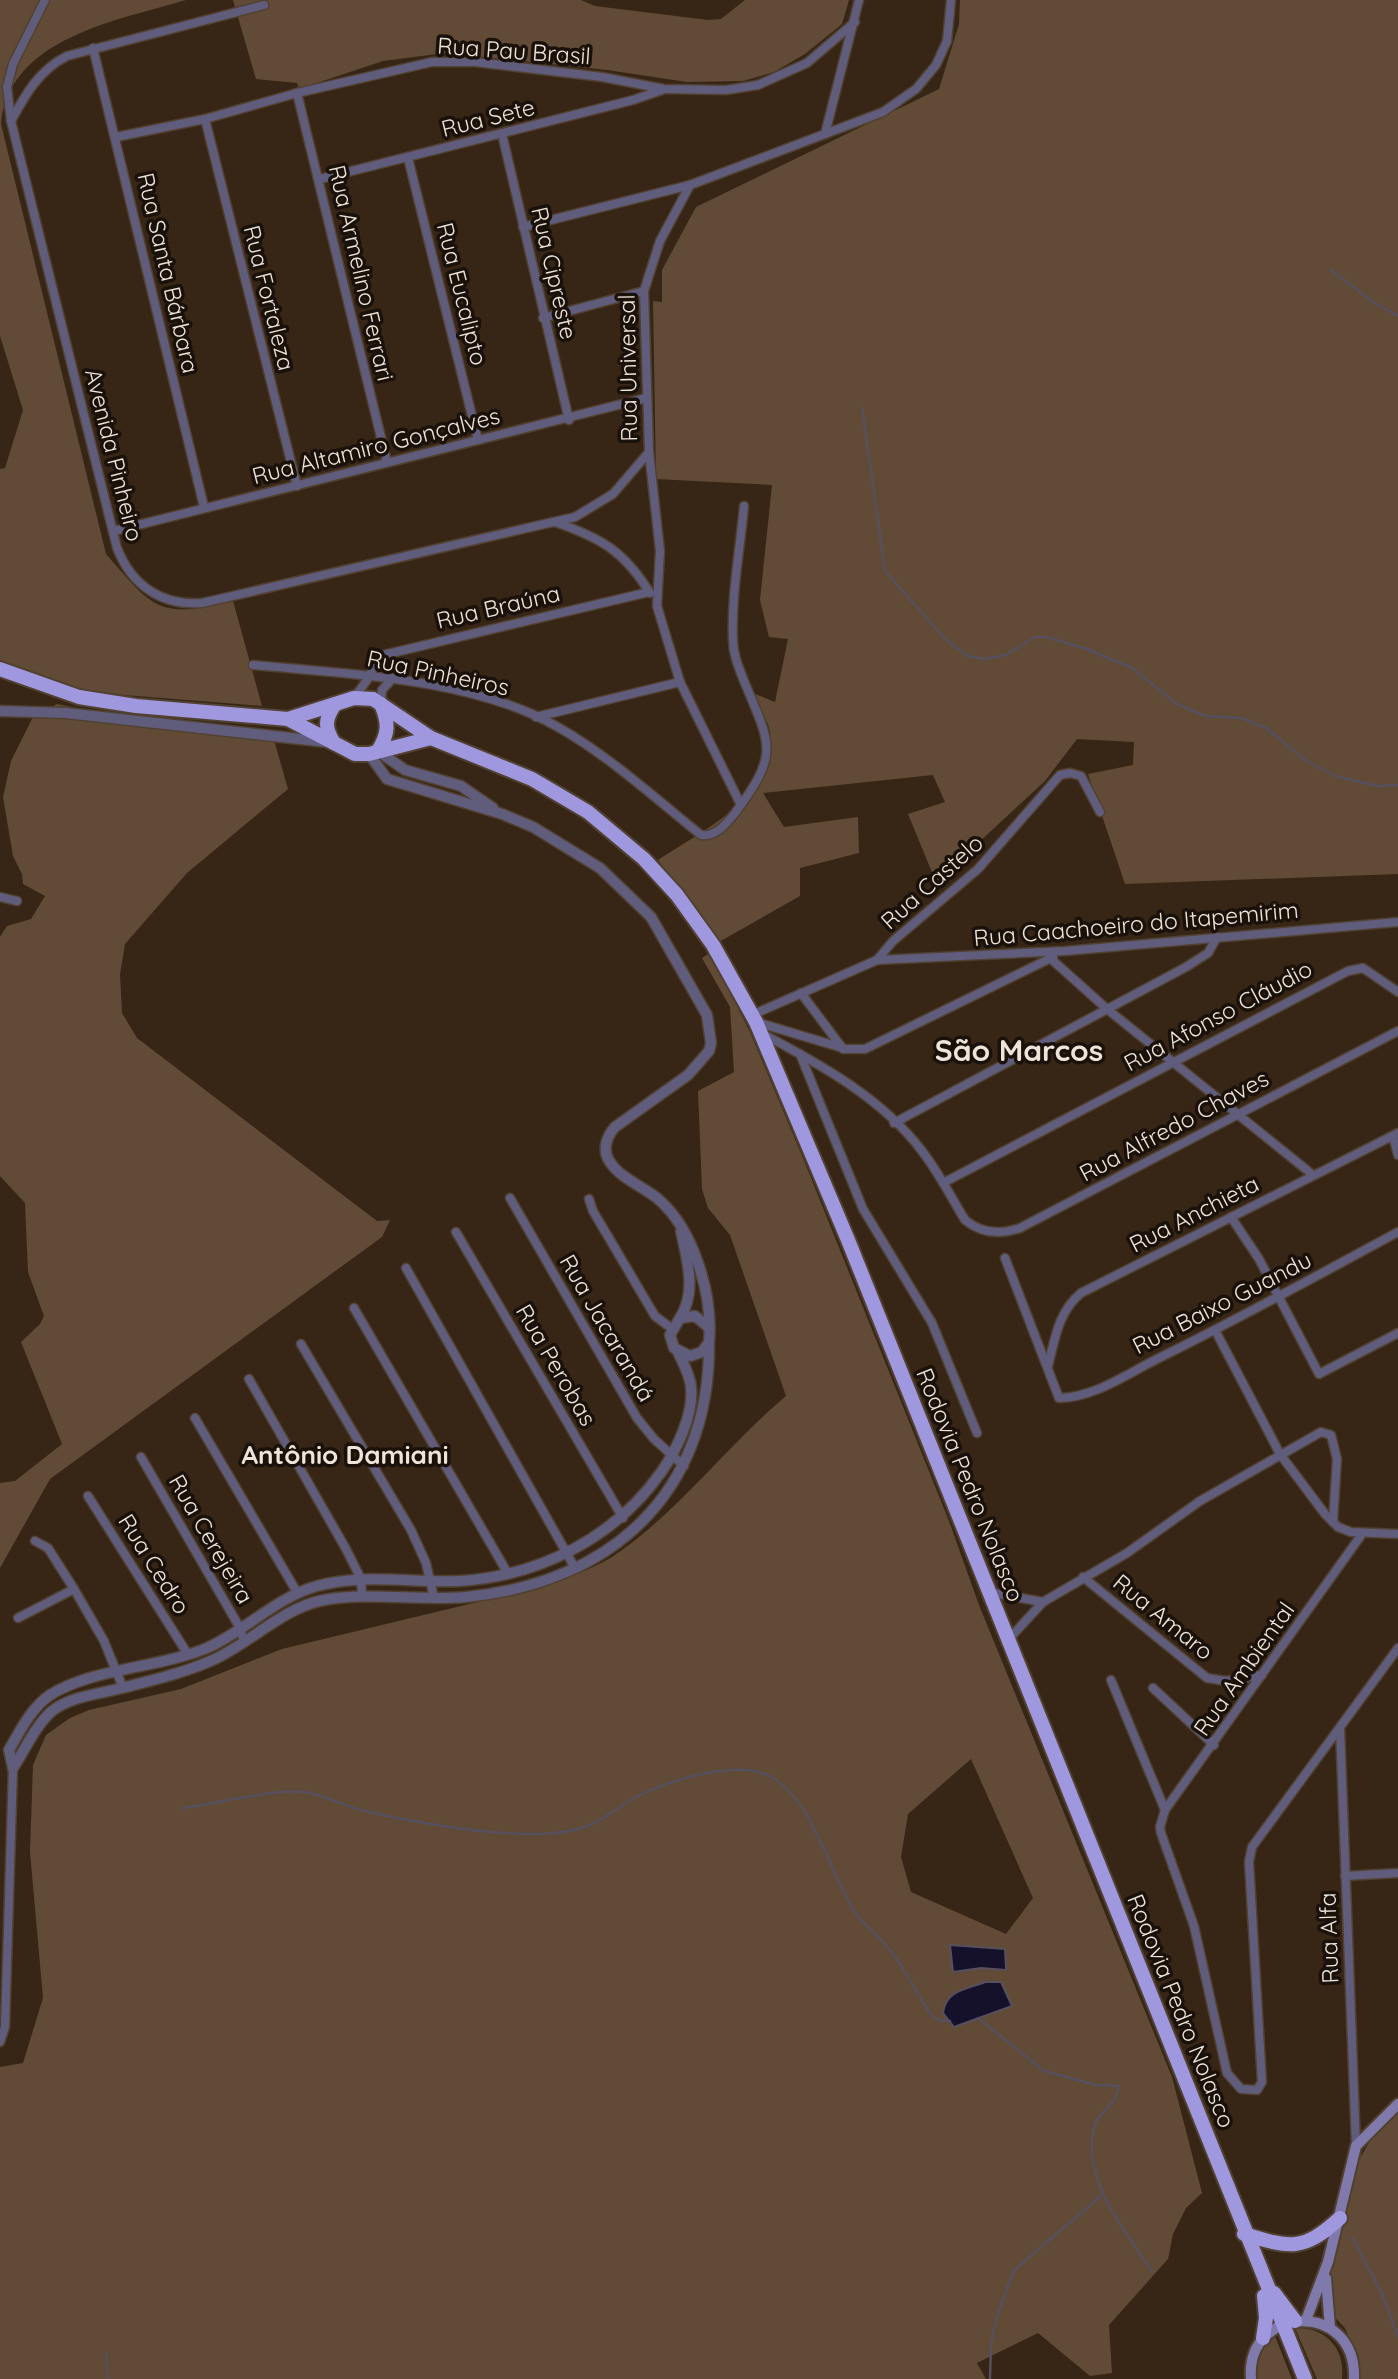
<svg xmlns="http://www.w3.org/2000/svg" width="1398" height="2379" font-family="Quicksand,sans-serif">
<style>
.green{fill:#614b36;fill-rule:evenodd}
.water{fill:#15112a;stroke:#56505e;stroke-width:2}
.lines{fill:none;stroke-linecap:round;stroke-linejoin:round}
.stream{stroke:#56505e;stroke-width:2.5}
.minor-casing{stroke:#514131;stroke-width:11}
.tertiary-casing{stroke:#514131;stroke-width:13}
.secondary-casing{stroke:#514131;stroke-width:14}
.trunk-casing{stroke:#514131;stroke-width:18}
.minor{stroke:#605d7c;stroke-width:8}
.tertiary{stroke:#605d7c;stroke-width:10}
.secondary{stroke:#7f7aab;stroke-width:10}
.trunk{stroke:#a098de;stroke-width:14}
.labels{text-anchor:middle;stroke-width:7;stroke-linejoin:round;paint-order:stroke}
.street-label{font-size:23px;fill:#efe4d9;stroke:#19110a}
.quarter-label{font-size:26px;font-weight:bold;fill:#efe4d9;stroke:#19110a}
.district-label{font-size:30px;font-weight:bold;fill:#efe4d9;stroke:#19110a}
</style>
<rect width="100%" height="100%" fill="#372616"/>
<g class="green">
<path d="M0,0H186C120,20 9,37 1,124L106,554C153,608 158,620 233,601L262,706L112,694L74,688L0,663V469L5,468L23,410L0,336Z"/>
<path d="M233,0H581L595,6L708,20L721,19L745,0H849L842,24L805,54L774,72L743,81L687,82L607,70L445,53L383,61L299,89L297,83L256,79Z"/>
<path d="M960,0H1398V874L1125,884L1088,774L1133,765L1134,742L1077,739L1045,781L936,882L908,814L945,802L933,775L763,793L784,827L858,817L859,853L800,868V896L719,942L658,860C701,831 778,796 770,732C768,717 753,702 745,690L775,702L788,639L769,637L760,600L772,485L656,479L653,301L662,302V270L696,207L939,89L959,24Z"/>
<path d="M57,704L101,713L275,731L274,740L288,789L187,873L125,944L120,974L122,1013L137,1038L377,1221L390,1220L382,1237L50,1479L0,1568V1483L15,1481L62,1444L21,1342L40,1324L44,1316L28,1272L25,1203L0,1176V937L7,926L31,919L45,896L23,884L22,874L13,856L3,797L11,761L36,711L40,713Z"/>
<path d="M710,953L750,1032L803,1158L949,1521L979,1605L1172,2077L1202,2193L1186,2208L1173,2234L1168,2259L1109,2325L1112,2373L1090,2376L1038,2333L977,2363L986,2379H0V2067L23,2063L43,1998L30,1852L33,1765L46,1735L70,1718L89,1710L181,1689L282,1649L532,1589C559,1580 588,1572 612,1557C678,1513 726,1446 786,1396L730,1235L708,1208L702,1189L698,1091L734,1072L730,1007L702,958ZM971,1759L1033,1898L1006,1934L911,1892L901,1857L908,1814ZM950,1945L1005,1949L1006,1970L981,1968L953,1972ZM985,1982L1012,2006L954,2026L951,1995Z"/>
<path d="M1398,2107V2379H1358L1354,2350L1345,2328L1330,2312L1327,2288L1356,2165L1377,2129Z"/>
<path d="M1295,2328C1326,2327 1345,2348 1342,2379H1317Z"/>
<path d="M1275,2336L1292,2379H1257C1255,2360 1261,2347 1275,2336Z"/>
</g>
<g class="water">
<path d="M950,1945L1005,1949L1006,1970L981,1968L953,1972Z"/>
<path d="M985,1982H1001L1012,2006L954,2027L943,2013C946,1990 965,1990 985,1982Z"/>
</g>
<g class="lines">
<g class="stream">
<path d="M1331,270L1373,302L1398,316"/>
<path d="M862,408L885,571L946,640L968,656L985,659L1006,655L1035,637H1046L1087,649L1132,668L1177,704L1205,716L1242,718L1266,728L1308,762L1338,777L1378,786L1398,785"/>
<path d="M182,1808C216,1804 272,1789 303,1792C326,1794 346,1808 369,1812C423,1824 521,1842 574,1830C598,1825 614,1810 634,1798C667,1781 732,1760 767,1775C810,1793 830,1873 854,1911C864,1926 879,1936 890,1950C906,1970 917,1995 933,2017L940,2021H950"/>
<path d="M978,2018L1044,2071L1096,2085L1119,2086C1115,2109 1096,2111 1093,2131C1084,2185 1125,2230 1152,2271"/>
<path d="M1353,2238L1383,2296L1398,2337"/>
<path d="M106,2354L108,2379"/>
<path d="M990,2379L991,2343L998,2313L1014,2270L1101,2196"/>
</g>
<defs>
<g id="minor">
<path d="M45,0L13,64L7,87L11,121L117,548C132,586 162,606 202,603L575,517L613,494L649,452"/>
<path d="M93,48L204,507"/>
<path d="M297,93L387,462"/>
<path d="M205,119L297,486"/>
<path d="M11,121C25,95 39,70 67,56L264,5"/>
<path d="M502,134L569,420"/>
<path d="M825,134L859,0"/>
<path d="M116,137L205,119L297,93L432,62H475L602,77L664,89L726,90L758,85L807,63L855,22"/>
<path d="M408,158L478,440"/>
<path d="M320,179L633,100L662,90"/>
<path d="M690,185L660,241L644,291L649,452L660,551L657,606L680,682L741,805"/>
<path d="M523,227L690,185L883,112L916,89L936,65L947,41L951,0"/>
<path d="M543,318L644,291"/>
<path d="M555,522C601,538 624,551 650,593"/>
<path d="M114,531L646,398"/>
<path d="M253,665C348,674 471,678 556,726C608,755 655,798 701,835C716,837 726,824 735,813C780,753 771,746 744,681C739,668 733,655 733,640C731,596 740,550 744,506"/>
<path d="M354,698L370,676L374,662L383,655L649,592"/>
<path d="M381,704L382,690L393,678"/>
<path d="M536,717L680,682"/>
<path d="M0,897L17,901"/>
<path d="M1050,958L1107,1009L1313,1175"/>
<path d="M877,960L1065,951L1398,922"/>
<path d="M801,993L843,1049"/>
<path d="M752,1015L877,960L893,941L978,869L1060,775L1070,773L1081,776L1100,812"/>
<path d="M756,1022L846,1049H865L1053,957"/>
<path d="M763,1034C820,1064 883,1099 922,1151C939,1173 951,1197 965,1220C982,1234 1000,1235 1020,1228L1398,1031"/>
<path d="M800,1054L863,1209L932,1323L977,1433"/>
<path d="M894,1123L1186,967L1208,953L1217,937"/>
<path d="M1393,1136L1398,1155"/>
<path d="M943,1183L1348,971L1363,968L1398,992"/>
<path d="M510,1198L637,1418L654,1439L684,1466"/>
<path d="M589,1199L593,1211L655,1316L671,1328"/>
<path d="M1231,1217L1259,1259L1319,1374L1398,1333"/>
<path d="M456,1232L623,1518"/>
<path d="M1005,1258L1059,1398C1093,1398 1127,1374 1157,1359C1239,1319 1318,1275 1398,1232"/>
<path d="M406,1268L575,1568"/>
<path d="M354,1308L507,1572"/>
<path d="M1215,1330L1280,1454L1325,1514L1338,1527L1351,1532L1398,1534"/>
<path d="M301,1344L411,1530L426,1563L434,1598"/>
<path d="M1048,1366C1055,1339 1058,1312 1081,1293L1398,1133"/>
<path d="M249,1379L346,1549L361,1579L362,1595"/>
<path d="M195,1418L298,1594"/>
<path d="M141,1457L240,1628L244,1642"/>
<path d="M88,1496L187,1653"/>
<path d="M1362,1534L1165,1810L1160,1827L1161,1833L1194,1926L1227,2073L1241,2089L1257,2090L1262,2082L1249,1862L1252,1847L1398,1648"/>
<path d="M35,1541L48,1548L74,1589L104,1641L123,1688"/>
<path d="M1083,1577L1207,1678L1226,1681L1262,1675"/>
<path d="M988,1592L1043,1602L1127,1553L1200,1501L1321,1432L1331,1435L1337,1459L1333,1522"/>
<path d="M18,1618L74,1589"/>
<path d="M1007,1641L1043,1602"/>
<path d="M1111,1680L1165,1810"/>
<path d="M1153,1688L1214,1745"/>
<path d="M1340,1728L1356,2146"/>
<path d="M1345,1876L1398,1873"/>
<path d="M0,2042L5,2027L13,1768"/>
</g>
<g id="tertiary">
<path d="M0,711L66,713L327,742"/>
<path d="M378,751L405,770L461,786L493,808"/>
<path d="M369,754L387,779L502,814L533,827L600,868L651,917L707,1015L711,1043L709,1051L688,1075L615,1127C606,1137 602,1151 610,1162C619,1177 643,1187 657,1198C694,1229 713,1295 709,1342L702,1352L690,1356L674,1348L670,1335L680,1318L695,1316L707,1326"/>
<path d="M680,1318C697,1292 687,1260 681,1231"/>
<path d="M13,1768C25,1750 35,1726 52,1711C71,1696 99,1694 122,1688C153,1680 188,1672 217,1658C252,1641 285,1607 324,1600C371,1592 418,1601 466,1597C611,1583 710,1493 709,1344"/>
<path d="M13,1768L9,1750C20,1731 31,1708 50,1695C93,1668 159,1668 207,1648C245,1631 277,1597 317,1586C364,1573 412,1583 460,1581C540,1576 616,1537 662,1471C677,1449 694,1414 691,1387C690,1375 683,1363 678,1352"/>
</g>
<g id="secondary">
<path d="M1326,2278L1330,2328"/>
<path d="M1306,2320L1328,2262L1356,2146L1398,2104"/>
<path d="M1251,2379C1245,2305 1357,2299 1354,2379"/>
</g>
<g id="trunk">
<path d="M0,669L79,697L136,706L288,719L355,754H369L431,738"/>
<path d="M288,719L354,698L373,699L431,738L532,779L588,812L644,859L677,895L713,945L756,1022L848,1240L1305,2379"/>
<path d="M334,743C324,727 325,719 335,704"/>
<path d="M378,751C389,733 389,723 381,704"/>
<path d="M1244,2234C1290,2248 1303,2252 1340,2218"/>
<path d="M1274,2293L1295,2321"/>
<path d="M1263,2338L1266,2318L1264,2296"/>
</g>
</defs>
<use href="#minor" class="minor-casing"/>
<use href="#tertiary" class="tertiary-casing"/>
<use href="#secondary" class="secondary-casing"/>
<use href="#trunk" class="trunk-casing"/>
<use href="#minor" class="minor"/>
<use href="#tertiary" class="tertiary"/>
<use href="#secondary" class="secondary"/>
<use href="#trunk" class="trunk"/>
</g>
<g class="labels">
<g class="street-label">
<text transform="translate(514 51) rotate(4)" y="8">Rua Pau Brasil</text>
<text transform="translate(488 118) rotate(-14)" y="8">Rua Sete</text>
<text transform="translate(168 273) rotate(77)" y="8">Rua Santa Bárbara</text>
<text transform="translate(361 273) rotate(77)" y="8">Rua Armelino Ferrari</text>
<text transform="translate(554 273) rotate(77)" y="8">Rua Cipreste</text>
<text transform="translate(462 294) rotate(76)" y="8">Rua Eucalipto</text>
<text transform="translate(269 298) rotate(76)" y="8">Rua Fortaleza</text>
<text transform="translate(628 368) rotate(-91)" y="8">Rua Universal</text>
<text transform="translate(376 446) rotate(-14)" y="8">Rua Altamiro Gonçalves</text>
<text transform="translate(114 455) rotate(76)" y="8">Avenida Pinheiro</text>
<text transform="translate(498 607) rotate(-13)" y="8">Rua Braúna</text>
<text transform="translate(438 673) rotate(12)" y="8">Rua Pinheiros</text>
<text transform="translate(932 882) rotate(-42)" y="8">Rua Castelo</text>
<text transform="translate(1136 924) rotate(-5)" y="8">Rua Caachoeiro do Itapemirim</text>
<text transform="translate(1218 1016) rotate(-28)" y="8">Rua Afonso Cláudio</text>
<text transform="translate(1174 1126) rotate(-28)" y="8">Rua Alfredo Chaves</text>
<text transform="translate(1194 1214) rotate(-27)" y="8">Rua Anchieta</text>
<text transform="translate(1222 1303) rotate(-27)" y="8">Rua Baixo Guandu</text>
<text transform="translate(607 1328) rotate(60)" y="8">Rua Jacarandá</text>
<text transform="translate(556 1365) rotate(60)" y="8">Rua Perobas</text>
<text transform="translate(970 1485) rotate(68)" y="8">Rodovia Pedro Nolasco</text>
<text transform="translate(211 1539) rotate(60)" y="8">Rua Cerejeira</text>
<text transform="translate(154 1564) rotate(58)" y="8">Rua Cedro</text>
<text transform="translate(1163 1617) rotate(39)" y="8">Rua Amaro</text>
<text transform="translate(1244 1669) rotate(-55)" y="8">Rua Ambiental</text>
<text transform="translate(1329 1938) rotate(-92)" y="8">Rua Alfa</text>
<text transform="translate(1181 2011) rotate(68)" y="8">Rodovia Pedro Nolasco</text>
</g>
<g class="quarter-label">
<text x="345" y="1464">Antônio Damiani</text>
</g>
<g class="district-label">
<text x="1019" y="1061">São Marcos</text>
</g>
</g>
</svg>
